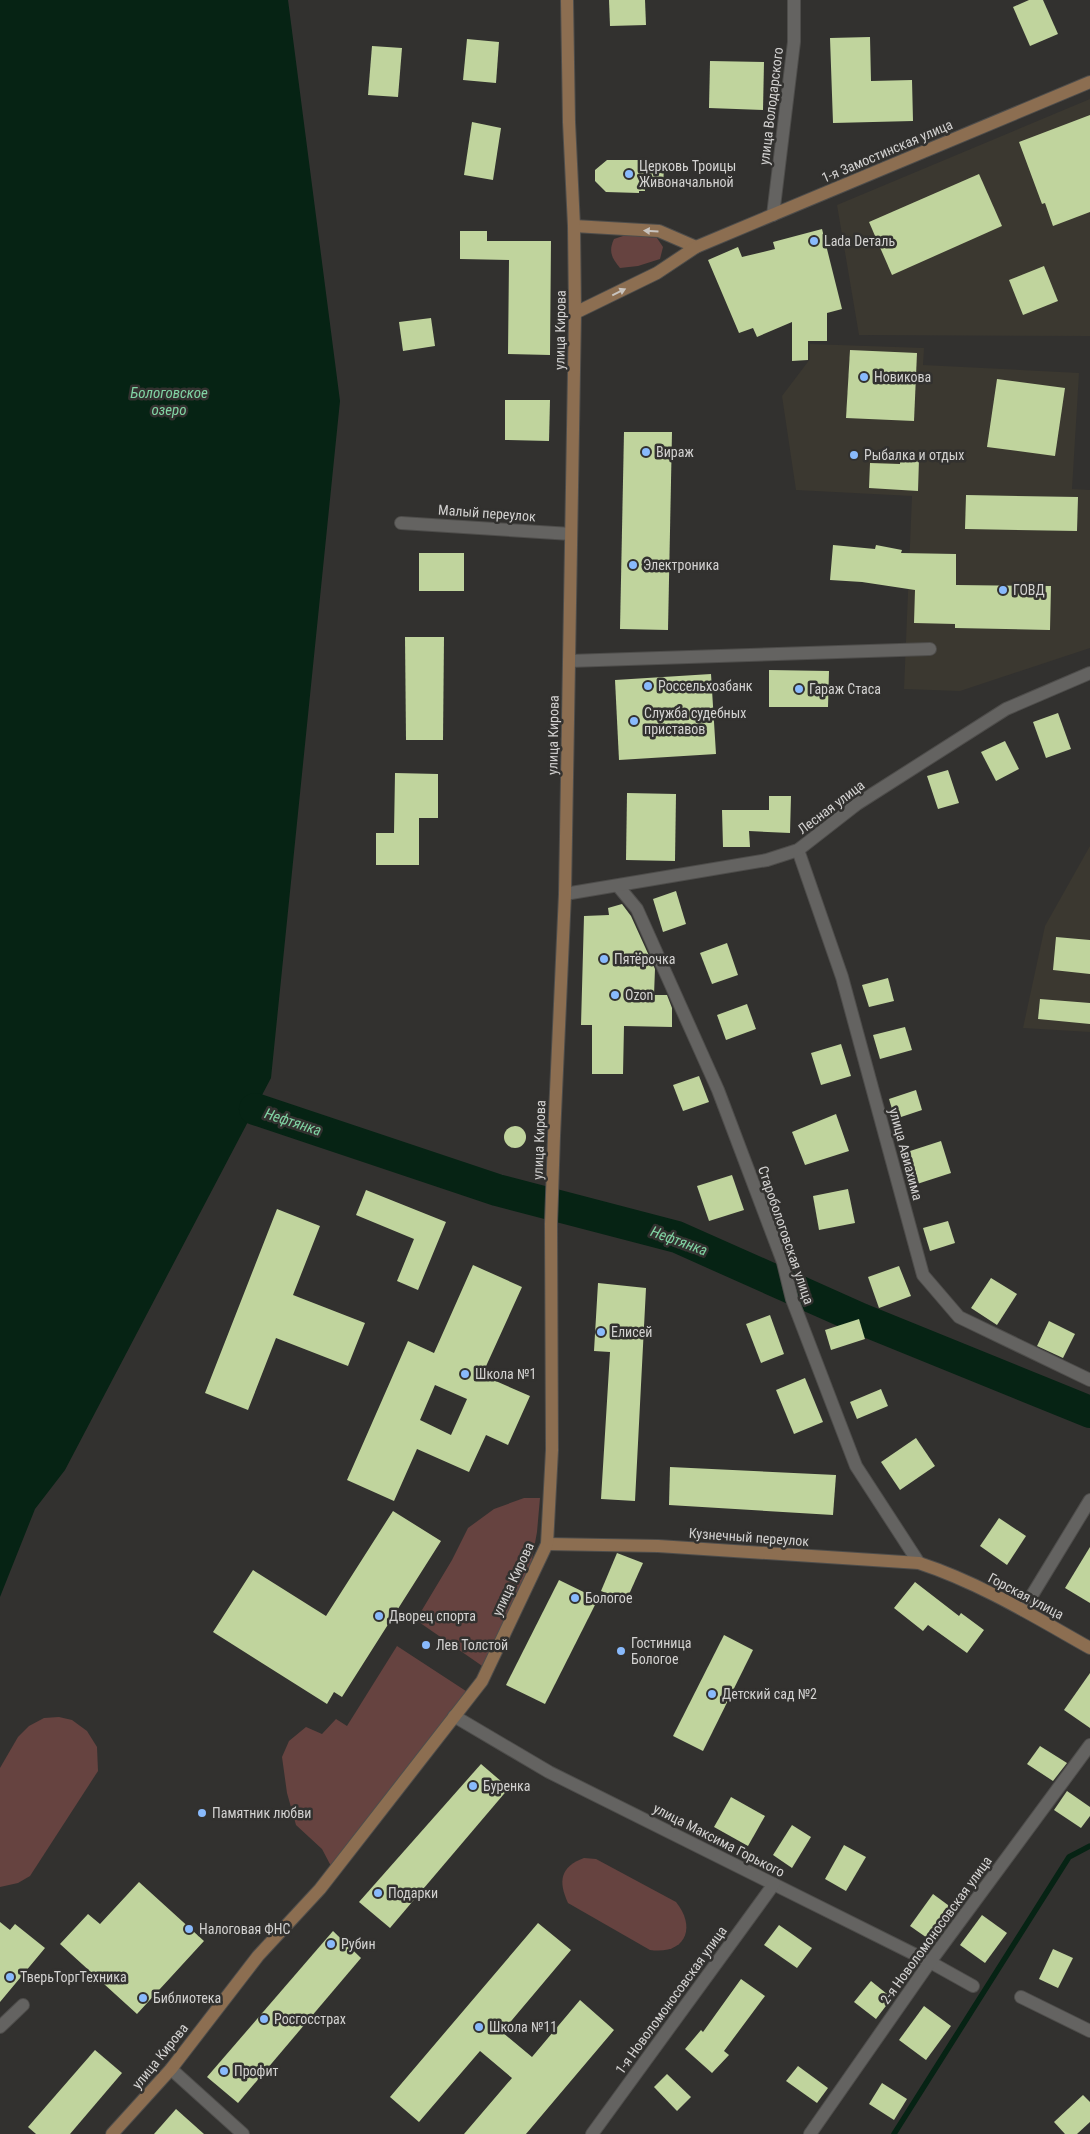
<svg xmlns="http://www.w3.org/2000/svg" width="1090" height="2134" font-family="'Roboto Condensed',sans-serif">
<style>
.built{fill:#3b3830}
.green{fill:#664340}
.water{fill:#062314}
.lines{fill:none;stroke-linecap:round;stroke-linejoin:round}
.stream{stroke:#062314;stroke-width:5.5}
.river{stroke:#062314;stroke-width:32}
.building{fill:#c0d49d;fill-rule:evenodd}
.street-casing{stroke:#4e4d4b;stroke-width:14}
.secondary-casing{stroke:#4e4d4b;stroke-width:14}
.street{stroke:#646361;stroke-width:12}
.secondary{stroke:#8c6e51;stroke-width:12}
.oneway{fill:#c8c3be}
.poi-dot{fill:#89bafc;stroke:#32312f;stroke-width:2}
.labels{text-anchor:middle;stroke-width:5;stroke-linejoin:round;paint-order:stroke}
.street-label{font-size:14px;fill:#d3d2d1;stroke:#32312f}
.poi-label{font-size:14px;fill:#d3d2d1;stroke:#32312f;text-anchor:start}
.water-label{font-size:15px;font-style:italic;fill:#81d3a3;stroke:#32312f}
</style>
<rect width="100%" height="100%" fill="#32312f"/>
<g class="built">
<path d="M1090,99V336L859,335L837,205Z"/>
<path d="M810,344L924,348L923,365L1079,373L1072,489L1090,490V648L960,691L904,689L912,496L796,490L782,396L810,359Z"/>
<path d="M1090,846V1032L1023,1028L1045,926Z"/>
</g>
<g class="green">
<path d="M626,235L657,238L663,247L660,259L638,266L620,268C612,258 608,252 614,239Z"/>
<path d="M524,1498H540L537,1532L530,1570L488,1670L416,1620L452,1560L468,1528L494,1509Z"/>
<path d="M397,1646L472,1695L332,1868L322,1849L296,1825L287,1793L282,1757L289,1741L306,1727L322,1734L336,1719L347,1726Z"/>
<path d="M59,1717L72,1720L87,1731L97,1747L98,1771L30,1876L18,1883L0,1887V1768L18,1737L29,1726L44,1718Z"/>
<path d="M584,1858L596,1859L676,1902C697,1928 685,1955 650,1950L568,1903C558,1881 560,1867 584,1858Z"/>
</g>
<path class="water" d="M0,0H288L340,401L271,1078L65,1470L35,1509L0,1597Z"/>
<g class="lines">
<path class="stream" d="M894,2134L1069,1857L1090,1846"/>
<path class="river" d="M255,1109L497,1190L677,1237L861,1319L1090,1412"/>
</g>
<g class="building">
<path d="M609,0H645L646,25L610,26Z"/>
<path d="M1029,0H1043L1058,34L1030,46L1013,7Z"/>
<path d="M870,37L871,81L912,80L913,121L833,123L830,38Z"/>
<path d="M467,39L499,42L496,83L463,80Z"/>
<path d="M372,46L402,48L398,97L368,95Z"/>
<path d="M710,61L764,62L763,110L709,108Z"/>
<path d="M1090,115V212L1053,226L1045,203L1042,204L1019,142Z"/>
<path d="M472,122L501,128L493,180L464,175Z"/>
<path d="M607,160H640V163H645V165L664,166L663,189H645V191H639V193L606,192L595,181V170Z"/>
<path d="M979,174L1002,226L892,275L869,222Z"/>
<path d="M822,229L842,309L827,313V341H808V360L792,361V322L757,337L753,328L739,333L708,260L738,247L742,257L775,249L773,242Z"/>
<path d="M460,231H487V241H551L550,355L508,354L509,260L460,259Z"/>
<path d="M1044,266L1058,301L1023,315L1009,280Z"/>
<path d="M431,318L435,346L403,351L399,322Z"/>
<path d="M850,350L917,353L914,421L846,418Z"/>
<path d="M997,379L1065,388L1055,456L987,447Z"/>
<path d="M505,400H550L549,441L505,440Z"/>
<path d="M624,432H672L668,630L620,629Z"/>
<path d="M900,458L919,459L918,491L869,488L870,463L900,464Z"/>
<path d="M966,495L1078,497L1077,531L965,529Z"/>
<path d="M833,545L875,549L876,545L902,550L901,553L956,554V585L1051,586L1050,630L955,628V624L914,623L915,590L862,582L830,580Z"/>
<rect x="419" y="553" width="45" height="38"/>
<path d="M405,637H444L443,740H406Z"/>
<path d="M769,670L829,671L828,707H769Z"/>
<path d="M711,674L716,754L619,760L615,680Z"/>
<path d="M1058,713L1071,749L1046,758L1033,722Z"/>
<path d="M1005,741L1019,769L996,781L981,752Z"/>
<path d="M948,770L959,803L938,809L927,776Z"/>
<path d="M395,773L438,774V818H419V865H376V833H394Z"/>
<path d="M627,793L676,794L675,861L626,860Z"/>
<path d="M769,796H791L790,833L749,831L750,847H723L722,810H769Z"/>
<path d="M676,891L686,924L663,932L653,899Z"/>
<path d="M622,904L631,916L655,969L654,995H667L672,1008V1027L624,1026L623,1074H592V1025H581L584,916L609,915L608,908Z"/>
<path d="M1056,937L1090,940V974L1053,970Z"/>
<path d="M727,943L738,975L712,984L700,953Z"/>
<path d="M888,978L894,1001L869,1007L862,985Z"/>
<path d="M1040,999L1090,1003V1024L1038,1019Z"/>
<path d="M747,1004L756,1029L726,1040L717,1015Z"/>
<path d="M905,1027L912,1050L880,1059L873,1035Z"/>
<path d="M841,1044L851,1076L821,1085L811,1053Z"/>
<path d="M699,1076L709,1102L683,1111L673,1085Z"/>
<path d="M916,1090L922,1110L895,1119L889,1099Z"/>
<path d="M836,1114L849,1151L805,1165L792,1132Z"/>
<circle cx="515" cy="1137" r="11"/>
<path d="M941,1141L951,1173L917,1184L907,1152Z"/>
<path d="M732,1175L744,1210L709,1221L697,1186Z"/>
<path d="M848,1189L855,1223L819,1230L813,1196Z"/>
<path d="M366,1190L446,1222L418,1290L397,1281L414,1239L356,1215Z"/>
<path d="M277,1209L320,1226L293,1295L365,1323L348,1366L276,1338L248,1410L205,1393Z"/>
<path d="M948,1221L955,1243L930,1251L923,1228Z"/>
<path d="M473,1265L522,1287L482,1375L530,1396L508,1445L486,1435L469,1472L417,1449L394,1501L347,1480L408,1341L434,1353ZM435,1385L467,1399L451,1435L420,1420Z"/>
<path d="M899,1266L911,1296L879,1308L868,1277Z"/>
<path d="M991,1278L1017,1294L997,1325L971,1308Z"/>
<path d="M598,1283L646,1288L635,1501L601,1499L610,1352L594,1351Z"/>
<path d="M770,1315L784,1354L761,1363L746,1324Z"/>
<path d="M859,1319L865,1339L831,1350L825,1330Z"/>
<path d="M1049,1321L1075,1334L1063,1358L1037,1346Z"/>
<path d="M805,1378L823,1422L794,1434L776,1390Z"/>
<path d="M881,1389L888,1406L857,1419L850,1402Z"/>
<path d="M916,1438L935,1466L900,1490L881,1462Z"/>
<path d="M670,1467L836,1475L833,1515L669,1505Z"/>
<path d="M393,1511L441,1541L342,1697L334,1692L327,1704L213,1632L253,1570L326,1616Z"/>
<path d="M999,1518L1026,1536L1007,1565L980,1546Z"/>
<path d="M1090,1547V1603L1065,1588Z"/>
<path d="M617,1553L643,1563L626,1601L601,1591Z"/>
<path d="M559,1580L598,1599L545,1704L506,1685Z"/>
<path d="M915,1582L959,1616L961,1613L984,1630L967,1653L928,1625L923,1631L894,1608Z"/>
<path d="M724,1635L753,1650L703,1751L673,1736Z"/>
<path d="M1090,1673V1728L1064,1710Z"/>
<path d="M1040,1746L1067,1763L1053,1781L1027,1764Z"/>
<path d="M481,1764L509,1788L390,1928L359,1902Z"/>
<path d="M1067,1791L1090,1807V1816L1081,1828L1054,1810Z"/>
<path d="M731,1797L765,1816L748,1846L714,1827Z"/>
<path d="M792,1825L811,1837L792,1868L773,1855Z"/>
<path d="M844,1845L866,1857L846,1891L825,1879Z"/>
<path d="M139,1882L204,1941L137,2014L60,1944L88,1914L100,1924Z"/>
<path d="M933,1894L952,1908L930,1940L910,1926Z"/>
<path d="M982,1915L1007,1933L985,1963L960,1945Z"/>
<path d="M0,1922L10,1930L15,1924L45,1948L0,2002Z"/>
<path d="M538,1923L571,1950L502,2032L532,2057L580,2000L614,2030L526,2134H464L512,2078L480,2051L419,2122L390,2097Z"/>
<path d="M779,1925L812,1948L797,1968L764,1945Z"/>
<path d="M333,1931L361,1958L238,2103L207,2077Z"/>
<path d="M1053,1949L1073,1958L1058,1988L1039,1979Z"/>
<path d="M741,1979L765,1996L724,2051L729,2055L712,2073L685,2049L701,2030L703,2032Z"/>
<path d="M871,1981L892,1998L876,2019L854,2002Z"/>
<path d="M924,2006L951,2026L926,2060L899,2040Z"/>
<path d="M95,2050L122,2073L70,2134H36L28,2127Z"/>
<path d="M798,2066L828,2088L817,2103L786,2081Z"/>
<path d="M667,2074L691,2097L677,2111L654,2087Z"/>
<path d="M882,2083L907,2099L894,2120L869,2104Z"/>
<path d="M1083,2095L1090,2102V2122L1077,2134H1065L1054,2122Z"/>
<path d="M176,2109L204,2134H154Z"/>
</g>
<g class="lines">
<defs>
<g id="street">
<path d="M773,215L794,42V0"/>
<path d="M401,523L571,534"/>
<path d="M569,661L930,649"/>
<path d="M798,850L842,977L923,1275L959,1317L1090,1380"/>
<path d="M618,886L637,909L718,1090L783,1262L792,1299L856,1466L919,1563"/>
<path d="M565,894L767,860L798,850L857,804L1006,709L1090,673"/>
<path d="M1023,1610L1090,1500"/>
<path d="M454,1716L549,1772L930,1962L973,1986"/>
<path d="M1021,1997L1090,2031"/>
<path d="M0,2027L23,2005"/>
<path d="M171,2069L243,2134"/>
<path d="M592,2134L774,1884"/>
<path d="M810,2134L930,1962L1090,1745"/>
</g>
<g id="secondary">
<path d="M574,226L659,231L696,247"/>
<path d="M575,313L657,273L696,247L1090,82"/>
<path d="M547,1544L658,1546L919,1563C980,1583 1035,1617 1090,1648"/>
<path d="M112,2134L171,2069L258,1956L320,1889L482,1681L547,1544L552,1450L551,1224L554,1136L565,894L575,313L574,226L569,122L567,0"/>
</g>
</defs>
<use href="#street" class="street-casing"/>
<use href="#secondary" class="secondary-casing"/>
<use href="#street" class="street"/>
<use href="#secondary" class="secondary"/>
</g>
<defs><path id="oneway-solid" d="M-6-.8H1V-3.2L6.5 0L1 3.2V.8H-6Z" transform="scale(1.25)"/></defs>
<g class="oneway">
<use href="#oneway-solid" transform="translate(651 231) rotate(-177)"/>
<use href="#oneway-solid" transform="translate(619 292) rotate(-26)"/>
</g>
<g class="poi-dot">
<circle cx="629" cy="174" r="5"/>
<circle cx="814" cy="241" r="5"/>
<circle cx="864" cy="377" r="5"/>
<circle cx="646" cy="452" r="5"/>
<circle cx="854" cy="455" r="5"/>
<circle cx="633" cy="565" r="5"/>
<circle cx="1003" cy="590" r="5"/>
<circle cx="648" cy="686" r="5"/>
<circle cx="799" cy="689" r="5"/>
<circle cx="634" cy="721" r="5"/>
<circle cx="604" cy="959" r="5"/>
<circle cx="615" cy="995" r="5"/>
<circle cx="601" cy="1332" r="5"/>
<circle cx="465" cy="1374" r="5"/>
<circle cx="575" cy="1598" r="5"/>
<circle cx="379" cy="1616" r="5"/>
<circle cx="426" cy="1645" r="5"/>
<circle cx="621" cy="1651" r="5"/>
<circle cx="712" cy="1694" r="5"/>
<circle cx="473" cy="1786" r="5"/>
<circle cx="202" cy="1813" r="5"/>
<circle cx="378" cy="1893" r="5"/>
<circle cx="189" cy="1929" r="5"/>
<circle cx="331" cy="1944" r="5"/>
<circle cx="10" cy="1977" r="5"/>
<circle cx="143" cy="1998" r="5"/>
<circle cx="264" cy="2019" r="5"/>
<circle cx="479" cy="2027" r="5"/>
<circle cx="224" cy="2071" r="5"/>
</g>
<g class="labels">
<g class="street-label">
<text transform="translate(771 106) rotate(-83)" y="5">улица Володарского</text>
<text transform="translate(887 151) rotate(-23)" y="5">1-я Замостинская улица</text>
<text transform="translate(560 330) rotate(-89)" y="5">улица Кирова</text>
<text transform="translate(487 513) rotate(4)" y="5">Малый переулок</text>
<text transform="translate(553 735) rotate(-89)" y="5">улица Кирова</text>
<text transform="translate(831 807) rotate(-37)" y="5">Лесная улица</text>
<text transform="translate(539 1140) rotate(-88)" y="5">улица Кирова</text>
<text transform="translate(906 1154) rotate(75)" y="5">улица Авиахима</text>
<text transform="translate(786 1235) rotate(71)" y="5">Старобологовская улица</text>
<text transform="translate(749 1537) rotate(4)" y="5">Кузнечный переулок</text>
<text transform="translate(513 1579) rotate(-65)" y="5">улица Кирова</text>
<text transform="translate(1026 1596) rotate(28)" y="5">Горская улица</text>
<text transform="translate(719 1840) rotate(27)" y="5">улица Максима Горького</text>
<text transform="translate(936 1930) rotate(-54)" y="5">2-я Новоломоносовская улица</text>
<text transform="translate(671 2000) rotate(-54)" y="5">1-я Новоломоносовская улица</text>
<text transform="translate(160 2056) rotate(-51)" y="5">улица Кирова</text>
</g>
<g class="poi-label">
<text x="639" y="171">Церковь Троицы<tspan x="639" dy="16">Живоначальной</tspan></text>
<text x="824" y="246">Lada Dеталь</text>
<text x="874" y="382">Новикова</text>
<text x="656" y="457">Вираж</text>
<text x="864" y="460">Рыбалка и отдых</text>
<text x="643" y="570">Электроника</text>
<text x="1013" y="595">ГОВД</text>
<text x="658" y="691">Россельхозбанк</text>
<text x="809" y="694">Гараж Стаса</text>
<text x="644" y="718">Служба судебных<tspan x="644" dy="16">приставов</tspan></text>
<text x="614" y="964">Пятёрочка</text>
<text x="625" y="1000">Ozon</text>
<text x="611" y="1337">Елисей</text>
<text x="475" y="1379">Школа №1</text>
<text x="585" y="1603">Бологое</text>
<text x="389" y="1621">Дворец спорта</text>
<text x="631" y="1648">Гостиница<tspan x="631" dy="16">Бологое</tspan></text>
<text x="436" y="1650">Лев Толстой</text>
<text x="722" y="1699">Детский сад №2</text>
<text x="483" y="1791">Буренка</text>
<text x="212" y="1818">Памятник любви</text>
<text x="388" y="1898">Подарки</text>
<text x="199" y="1934">Налоговая ФНС</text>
<text x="341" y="1949">Рубин</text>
<text x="20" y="1982">ТверьТоргТехника</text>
<text x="153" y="2003">Библиотека</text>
<text x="274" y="2024">Росгосстрах</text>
<text x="489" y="2032">Школа №11</text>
<text x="234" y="2076">Профит</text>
</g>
<g class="water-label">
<text x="169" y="398">Бологовское<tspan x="169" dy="17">озеро</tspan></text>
<text transform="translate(293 1122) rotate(18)" y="5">Нефтянка</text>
<text transform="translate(679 1241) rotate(20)" y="5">Нефтянка</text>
</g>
</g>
</svg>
